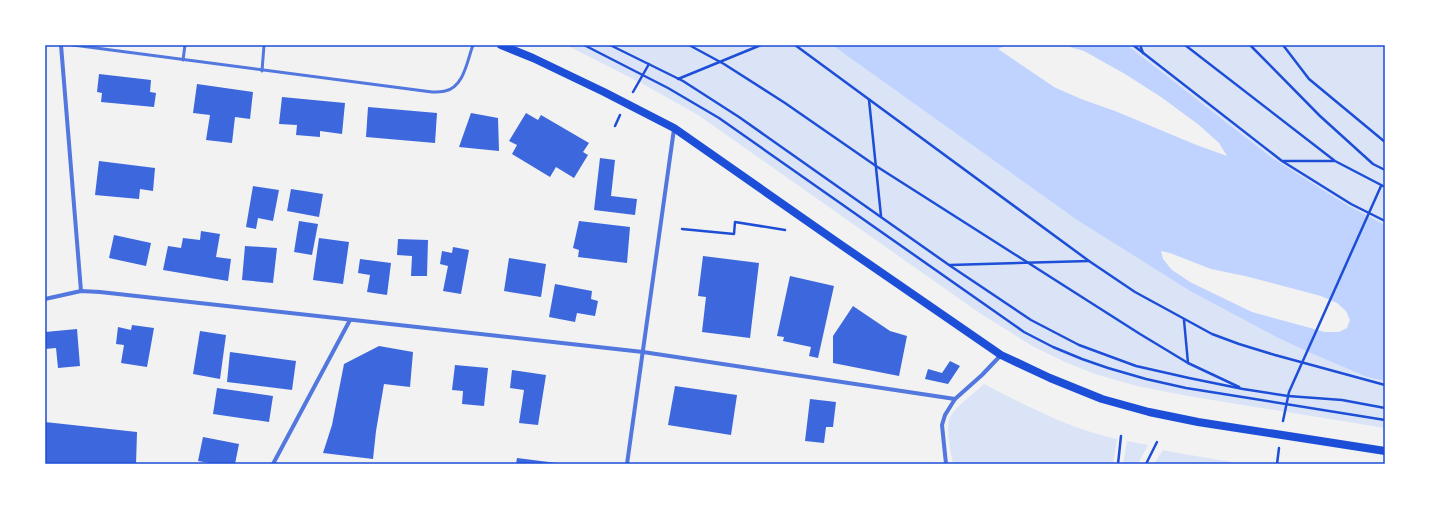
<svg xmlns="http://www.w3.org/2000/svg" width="1430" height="509" font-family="Arial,sans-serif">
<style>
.green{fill:#dbe4f7}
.water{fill:#bfd3fe;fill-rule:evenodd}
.building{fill:#3d67dc}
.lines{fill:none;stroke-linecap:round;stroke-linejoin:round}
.path{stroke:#1d4ed8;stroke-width:2.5}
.service{stroke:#5277de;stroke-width:3}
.minor{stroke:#5277de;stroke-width:4}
.secondary{stroke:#1d4ed8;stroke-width:8}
.neatline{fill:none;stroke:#1d4ed8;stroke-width:1.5}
</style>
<rect width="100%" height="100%" fill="#f2f2f2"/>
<g class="green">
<path d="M566,45H832L1077,220L1190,291L1276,337L1313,354L1367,377L1385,381V428L1188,396L1137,386L1095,374L1065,362L1034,347L981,314L698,115L643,84Z"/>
<path d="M1127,45H1385V225L1347,205L1271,157Z"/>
<path d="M984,384C1027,406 1070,429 1117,439L1113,464H953C951,452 946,432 949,420C951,410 976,392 984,384Z"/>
<path d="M1127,441L1148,445L1138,464H1123Z"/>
<path d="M1163,450L1172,452L1244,464H1154Z"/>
</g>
<path class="water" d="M832,45H1007L998,49L1054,87L1081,99L1115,111L1194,144L1227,156L1219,143L1199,125L1161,97L1125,74L1084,51L1063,45H1127L1271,157L1347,205L1385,225V381L1367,377L1313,354L1276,337L1190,291L1077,220ZM1161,251L1170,253L1211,269L1245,276L1321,296L1337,303L1346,311L1350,320L1347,328L1339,332H1325L1252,312L1190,282L1172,270L1163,259Z"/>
<g class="building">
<path d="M99,74L151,80L150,92L156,93L154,107L101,102L102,93L97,92Z"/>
<path d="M197,84L253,92L250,119L235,117L232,143L206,140L210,115L193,113Z"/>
<path d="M282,97L345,103L342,134L320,131V137L296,135L297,125L279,124Z"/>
<path d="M368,107L437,113L435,143L366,137Z"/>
<path d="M471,113L498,118L499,151L459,147Z"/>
<path d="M526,113L538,120L541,115L589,143L583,152L588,155L574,178L556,167L550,177L512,154L517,145L509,141Z"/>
<path d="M600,158L615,160L611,196L637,199L635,215L594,210Z"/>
<path d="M99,161L155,168L153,191L140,189L139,199L95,195Z"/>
<path d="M253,186L279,190L273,221L258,218L256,229L246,227Z"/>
<path d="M291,189L323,194L319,217L287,211Z"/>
<path d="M299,221L318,224L312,255L294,252Z"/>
<path d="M579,221L630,227L627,263L578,257L579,250L573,248Z"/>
<path d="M201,231L220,234L216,257L231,259L228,281L163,270L168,246L181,248L183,238L200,240Z"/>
<path d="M114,235L151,243L146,266L109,258Z"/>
<path d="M319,238L349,242L343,284L313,280Z"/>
<path d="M398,239L428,240L427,276H411L412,256L397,255Z"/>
<path d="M245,246L277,248L273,283L242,280Z"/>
<path d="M453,247L469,250L461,294L443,291L448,266L440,264L442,251L452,253Z"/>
<path d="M703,256L759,263L750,338L702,332L706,297L698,296Z"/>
<path d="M509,258L546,264L541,297L504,291Z"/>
<path d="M360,259L391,263L387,295L367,292L370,275L358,273Z"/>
<path d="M790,276L834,286L818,358L809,356L811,347L783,341L784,337L777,336Z"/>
<path d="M555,284L592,291L591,299L598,301L595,316L577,313L575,322L549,317Z"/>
<path d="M853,306L890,331L907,336L899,376L833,363V336Z"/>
<path d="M132,325L154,328L147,367L121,363L124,345L116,344L118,327L131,330Z"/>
<path d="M77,329L80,366L58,368L56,348L45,349V332Z"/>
<path d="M200,331L226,335L220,379L193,374Z"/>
<path d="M379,346L413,352L410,387L384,384L376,431L373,459L323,453L332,425L344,364Z"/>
<path d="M230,352L296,361L292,390L227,382Z"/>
<path d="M950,361L960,366L948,384L925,379L928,369L942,373Z"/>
<path d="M455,365L488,368L484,406L462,404L463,391L452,390Z"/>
<path d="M512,370L546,375L538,425L519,423L524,390L510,388Z"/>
<path d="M675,386L737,395L731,435L668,425Z"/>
<path d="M217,388L273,396L269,422L213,414Z"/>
<path d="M810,399L836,402L833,427H826L824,443L805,441Z"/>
<path d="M45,422L137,432L136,464H45Z"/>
<path d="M203,437L239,444L235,464H215L198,461Z"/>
<path d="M517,458L557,463V464H516Z"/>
</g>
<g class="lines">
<g class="path">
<path d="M584,45L668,88L719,118L1024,332L1053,347L1082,359L1108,368L1146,379L1186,388L1385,420"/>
<path d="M610,45L683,81L739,117L949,265L1031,320L1079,345L1136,366L1189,378L1243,389L1288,396L1342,400L1385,408"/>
<path d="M689,45L724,64L785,103L876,166L1140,334L1188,363L1239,387"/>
<path d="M795,45L1089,261L1135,292L1212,334L1239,344L1275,355L1385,385"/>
<path d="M1133,45L1282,161L1351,204L1385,221"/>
<path d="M1140,45L1143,53"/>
<path d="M1185,45L1335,161L1385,187"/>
<path d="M1250,45L1320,116L1373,164L1385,170"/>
<path d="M1283,45L1309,79L1385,142"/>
<path d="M678,79L761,45"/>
<path d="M633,92L649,64"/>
<path d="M869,100L881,216"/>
<path d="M615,126L620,115"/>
<path d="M1283,161H1334"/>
<path d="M682,229L734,234L735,222L785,230"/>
<path d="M950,265L1089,261"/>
<path d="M1184,320L1188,363"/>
<path d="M1283,421L1289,392L1381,186"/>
<path d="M1118,464L1121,436"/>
<path d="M1146,464L1157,442"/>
<path d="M1277,464L1279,448"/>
</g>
<g class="service">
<path d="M73,45L432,92C436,92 441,92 445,91C464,87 467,61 473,45"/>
<path d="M183,60L185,45"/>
<path d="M262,71L264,45"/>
</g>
<g class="minor">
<path d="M61,45L81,291"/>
<path d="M45,299L81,291L100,292L643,352L955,399"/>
<path d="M273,464L350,320"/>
<path d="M627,464L674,129"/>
<path d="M946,464L942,425L945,415L955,399L982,375L1001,355"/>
</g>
<path class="secondary" d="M501,45L533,58L604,92L674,128L837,242L1001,355L1050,378L1102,399L1149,412L1198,422L1385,451"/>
</g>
<rect width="1430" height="509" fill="none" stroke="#ffffff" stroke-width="92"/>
<rect x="46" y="46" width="1338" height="417" class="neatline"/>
</svg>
